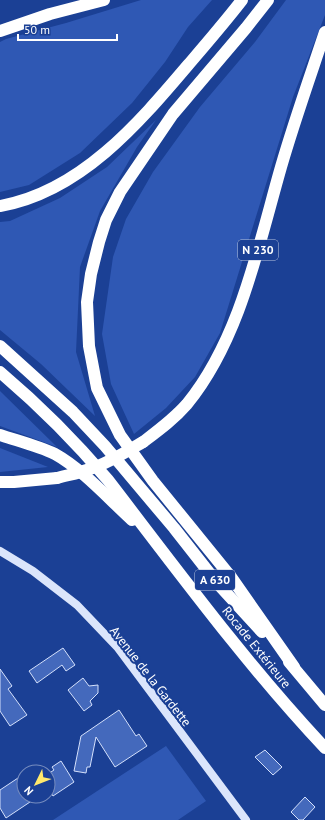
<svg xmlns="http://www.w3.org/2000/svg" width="325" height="820" font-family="'PT Sans',sans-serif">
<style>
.green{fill:#2f58b4}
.building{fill:#4469bc;stroke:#d4e0fb}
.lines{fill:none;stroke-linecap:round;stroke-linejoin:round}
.secondary{stroke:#dbe5fb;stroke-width:8}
.highway{stroke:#fff;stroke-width:12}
.highway-bridge{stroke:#fff;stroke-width:12}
.labels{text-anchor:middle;stroke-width:4;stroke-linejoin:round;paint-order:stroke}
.shield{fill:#1b4095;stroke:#bbc6df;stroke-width:1}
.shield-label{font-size:12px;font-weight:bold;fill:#fff}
.street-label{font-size:13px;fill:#fff;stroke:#1b4095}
</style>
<rect width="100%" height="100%" fill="#1b4095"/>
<g class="green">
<path d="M141,0H212L188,27L165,62L132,103L80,153L29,185L0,192V42L6,39L66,23Z"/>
<path d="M286,0H325V15L293,97L220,333L195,377L166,408L134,434L111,384L102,334L113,257L126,219L153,172L200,107L255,42Z"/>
<path d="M156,120L137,147L100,211L80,267L76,352L95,416L41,364L0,330V222L10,221L60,198L107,167Z"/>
<path d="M0,391L57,447L0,426Z"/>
<path d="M0,448L48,467L0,472Z"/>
<path d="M166,746L206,801L178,820H53Z"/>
</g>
<g class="building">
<path d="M63,648L75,665L66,671L62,665L37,683L29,671Z"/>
<path d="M0,669L12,686L8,689L27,715L10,726L0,711Z"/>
<path d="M83,678L89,686L98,685V693L90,701L92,705L84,711L68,690Z"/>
<path d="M119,710L136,736L139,734L147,746L115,767L96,737L90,767H87L86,773L74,771L81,736Z"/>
<path d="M265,750L282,767L273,775L255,757Z"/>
<path d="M61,761L74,782L53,796L48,788V774L54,770L52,767Z"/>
<path d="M24,774V796H39L6,818L0,808V790Z"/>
<path d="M305,797L315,807L303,820H299L291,812Z"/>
</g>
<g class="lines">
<path class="secondary" d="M0,551L33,571L77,605L118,648L246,820"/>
<g class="highway">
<path d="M268,0L246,28L173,114L120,192L106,220L99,242L91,274L87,302L89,346L97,388L120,435L153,481L231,577L294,667"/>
<path d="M0,31L50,14L104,0"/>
<path d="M0,206C80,192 138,124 188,65C206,44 225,22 242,0"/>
<path d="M0,346L73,412L105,446L174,528L218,584L262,632"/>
<path d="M0,372C39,405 75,441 108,480C178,571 246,664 325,748"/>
<path d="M0,435C18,441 38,446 55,454C82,469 109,499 132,520"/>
<path d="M143,442C159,430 174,419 187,404C240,339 258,247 281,167C294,122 310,77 325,32"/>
<path d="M0,482H14L57,478"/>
<path d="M289,662L325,705"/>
</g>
<path class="highway-bridge" d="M57,478C68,475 79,473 90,469C109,463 126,452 143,442"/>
</g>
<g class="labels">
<g class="shield">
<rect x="238" y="240" width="40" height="20" rx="3"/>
<rect x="195" y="570" width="40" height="20" rx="3"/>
</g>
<g class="shield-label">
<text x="258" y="254">N 230</text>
<text x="215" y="584">A 630</text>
</g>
<g class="street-label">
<text transform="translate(257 647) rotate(51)" y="5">Rocade Extérieure</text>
<text transform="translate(151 676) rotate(52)" y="5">Avenue de la Gardette</text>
</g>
</g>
<g transform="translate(36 784) rotate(227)"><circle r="19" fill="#1b4095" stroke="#768cbf"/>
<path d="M0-3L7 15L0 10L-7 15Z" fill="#ffe96c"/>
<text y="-6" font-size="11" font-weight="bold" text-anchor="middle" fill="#ffffff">N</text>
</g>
<path d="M18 34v6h99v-6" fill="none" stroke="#ffffff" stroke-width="2"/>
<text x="24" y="34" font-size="12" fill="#ffffff" stroke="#1b4095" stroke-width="3" paint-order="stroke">50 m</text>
</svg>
